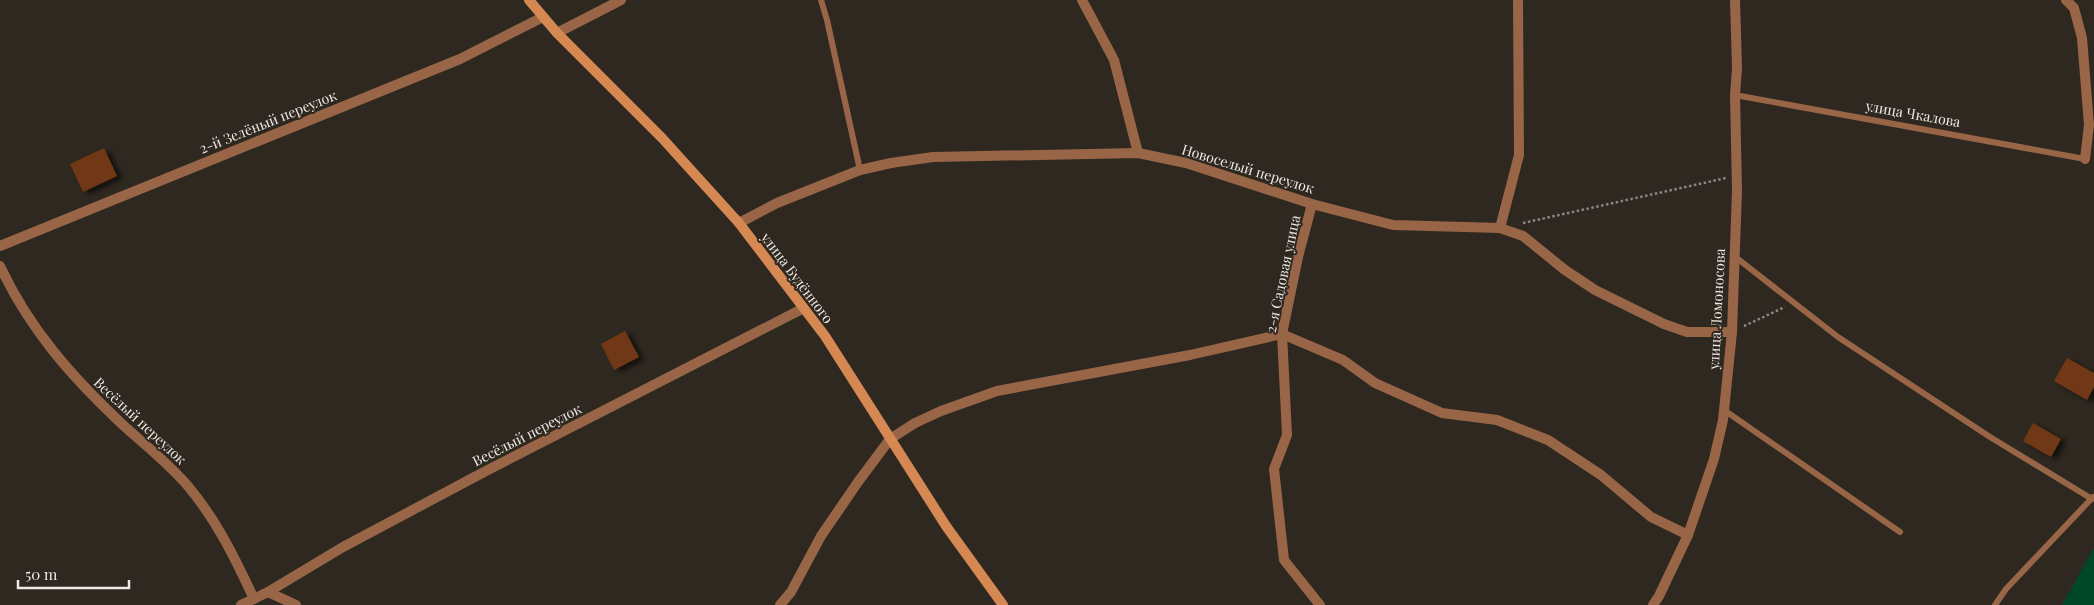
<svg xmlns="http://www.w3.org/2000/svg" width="2094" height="605" font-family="'Playfair Display',serif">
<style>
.green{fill:#004729}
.building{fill:#6f3912;filter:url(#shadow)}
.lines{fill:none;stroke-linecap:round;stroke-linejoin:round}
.path{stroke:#8c8680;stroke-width:2.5;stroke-dasharray:2.5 2.5;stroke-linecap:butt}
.lane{stroke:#986646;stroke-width:6}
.street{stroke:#986646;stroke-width:10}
.secondary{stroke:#d68853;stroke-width:10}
.labels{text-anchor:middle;stroke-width:4;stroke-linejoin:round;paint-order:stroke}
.street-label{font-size:14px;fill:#ede8e3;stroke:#2f2820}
</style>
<defs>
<filter id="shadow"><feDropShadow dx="5.5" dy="3" stdDeviation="2.5" flood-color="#0009"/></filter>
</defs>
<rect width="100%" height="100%" fill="#2f2820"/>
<path class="green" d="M2094,548V605H2062Z"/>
<g class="building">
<path d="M104,148L117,176L83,192L70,164Z"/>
<path d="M625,331L639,357L614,370L601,344Z"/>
<path d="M2067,358L2094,373V387L2087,400L2054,381Z"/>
<path d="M2033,423L2061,439L2051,457L2023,441Z"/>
</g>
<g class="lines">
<g class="path">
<path d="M1523,223L1726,178"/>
<path d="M1744,326L1785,307"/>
</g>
<g class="lane">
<path d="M821,0L827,20L860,170"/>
<path d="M1735,95L2085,159"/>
<path d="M1734,256L1838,337L1990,437L2092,499"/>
<path d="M1724,410L1900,532"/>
<path d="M1995,605L2006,589L2093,497"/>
</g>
<g class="street">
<path d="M1082,0L1114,60L1138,153"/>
<path d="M2066,0L2074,8L2082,38L2089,125L2085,159"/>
<path d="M557,33L621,0"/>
<path d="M1312,204L1298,257L1282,334L1287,435L1274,469L1284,560L1320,605"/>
<path d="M739,223L777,203L860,170L891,163L933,157L1138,153L1186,163L1312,204L1393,225L1500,228L1523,236L1565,270L1595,290L1664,324L1687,332H1732"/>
<path d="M1500,228L1519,155L1518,0"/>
<path d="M0,246L460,59L543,17"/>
<path d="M0,266C30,330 72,377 123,425C144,444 168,463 187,485C216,519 235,558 254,599"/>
<path d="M268,592L296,605"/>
<path d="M241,605L268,592L343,547L484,472L802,309"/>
<path d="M780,605L791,592L821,536L858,482L890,439L915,423L941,411L997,391L1190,355L1282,334L1343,360L1375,383L1442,413L1497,420L1548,440L1601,475L1651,517L1688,535"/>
<path d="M1653,605L1659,596L1688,535L1714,459L1723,420L1732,332L1737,191L1735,95L1737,68L1735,0"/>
</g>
<path class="secondary" d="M529,0L557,33L662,138L739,223L825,336L946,526L1003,605"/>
</g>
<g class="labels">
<g class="street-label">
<text transform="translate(1913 114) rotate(10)" y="5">улица Чкалова</text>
<text transform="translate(268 122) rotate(-22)" y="5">2-й Зелёный переулок</text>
<text transform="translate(1248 169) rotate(17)" y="5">Новоселый переулок</text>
<text transform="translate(1283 274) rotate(-78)" y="5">2-я Садовая улица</text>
<text transform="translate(797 278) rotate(53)" y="5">улица Будённого</text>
<text transform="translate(1717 309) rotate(-87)" y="5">улица Ломоносова</text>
<text transform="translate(140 421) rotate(43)" y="5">Весёлый переулок</text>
<text transform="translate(527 435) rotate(-27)" y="5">Весёлый переулок</text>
</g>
</g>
<path d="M18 580v8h111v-8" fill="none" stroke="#ede8e3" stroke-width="2.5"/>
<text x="25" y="580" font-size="15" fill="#ede8e3" stroke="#2f2820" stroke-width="4" paint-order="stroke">50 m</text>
</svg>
